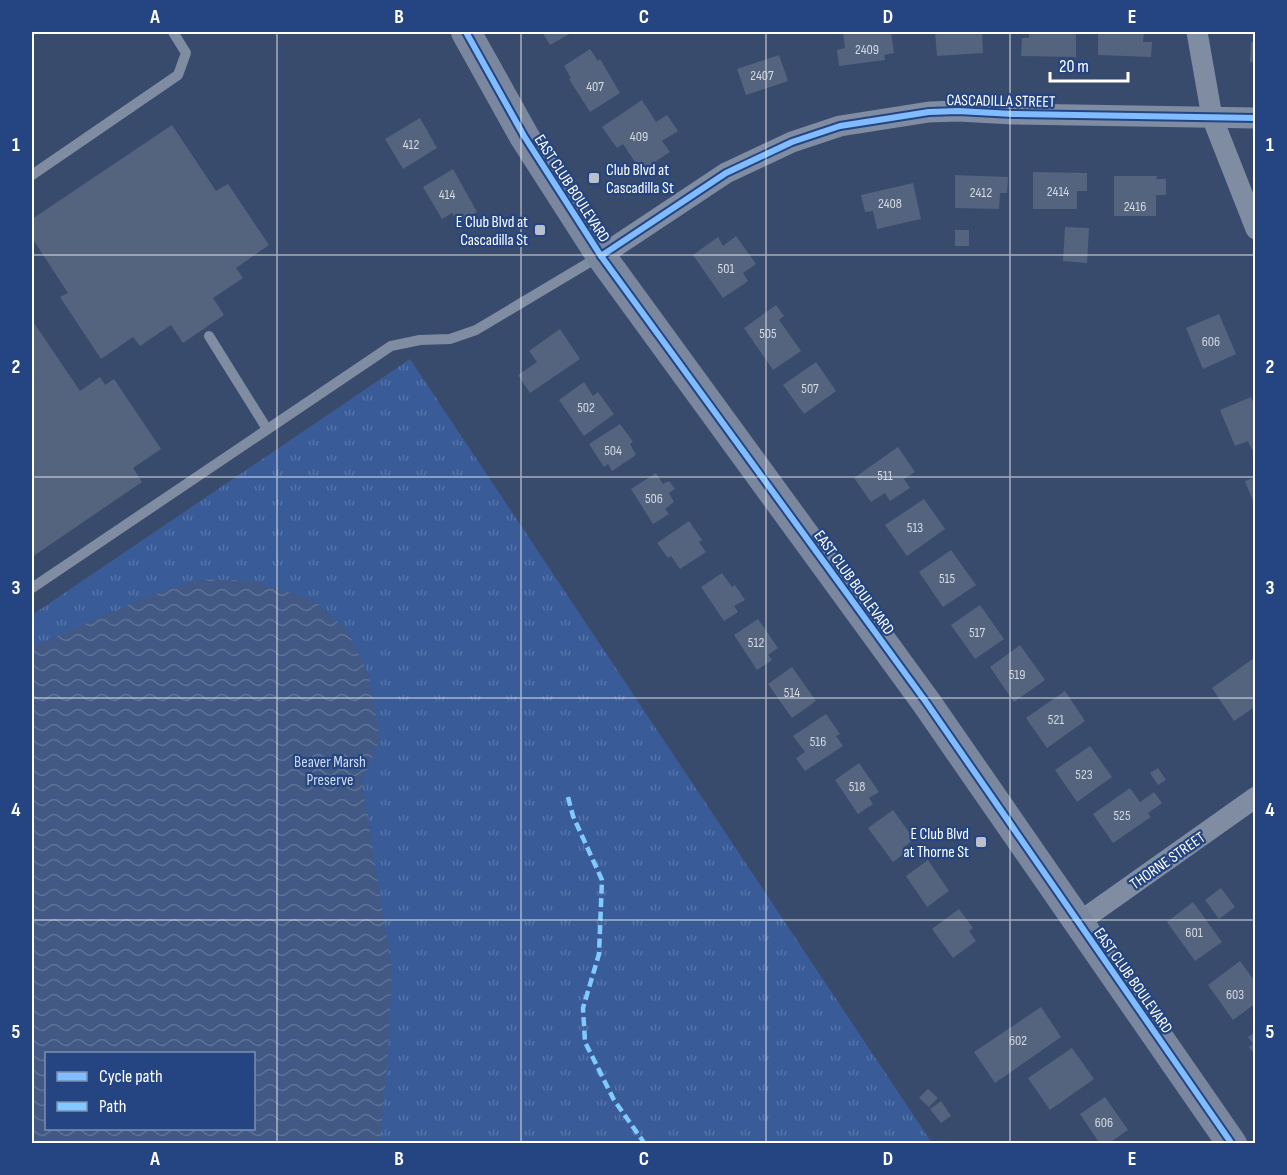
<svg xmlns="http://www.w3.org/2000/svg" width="1287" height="1175" font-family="'Sofia Sans Condensed',sans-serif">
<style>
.park{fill:url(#park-tufts);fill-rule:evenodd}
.water{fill:url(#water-waves);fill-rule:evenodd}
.building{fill:#54637e}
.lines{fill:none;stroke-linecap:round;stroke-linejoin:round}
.lane{stroke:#7f8ca2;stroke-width:10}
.street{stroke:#7f8ca2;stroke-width:21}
.secondary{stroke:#7a879f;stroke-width:30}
.quiet{stroke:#80caff;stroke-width:4.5;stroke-dasharray:9 4.5;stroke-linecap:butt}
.cycleway-casing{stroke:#244581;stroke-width:10}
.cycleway{stroke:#80bcff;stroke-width:6}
.grid{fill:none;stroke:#fff;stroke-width:1.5;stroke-opacity:0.55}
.poi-dot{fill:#bac0cc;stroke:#244581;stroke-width:2}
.labels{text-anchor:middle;stroke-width:4.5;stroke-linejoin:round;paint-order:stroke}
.number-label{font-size:14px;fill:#d4d8df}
.street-label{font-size:16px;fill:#fff;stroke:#244581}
.poi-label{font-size:16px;fill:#fff;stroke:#244581;text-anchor:end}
.park-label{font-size:16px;fill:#cfddf5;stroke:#244581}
.neatline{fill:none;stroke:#fff;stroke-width:2}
.grid-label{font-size:20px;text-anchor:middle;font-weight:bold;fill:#fff}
</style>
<defs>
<pattern id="park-tufts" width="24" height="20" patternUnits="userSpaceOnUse" patternTransform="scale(1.5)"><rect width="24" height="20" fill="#395b98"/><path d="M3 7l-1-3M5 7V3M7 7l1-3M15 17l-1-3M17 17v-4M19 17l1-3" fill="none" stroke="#5774a7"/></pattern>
<pattern id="water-waves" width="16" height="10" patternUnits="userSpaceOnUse" patternTransform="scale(1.5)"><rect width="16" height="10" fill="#415984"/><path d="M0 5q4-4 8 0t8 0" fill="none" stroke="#5e7296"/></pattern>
</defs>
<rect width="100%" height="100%" fill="#394b6c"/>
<path class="park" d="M410,359L932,1143L32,1144V615ZM46,1054H254V1128H46Z"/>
<path class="water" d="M200,579L254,581L313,600L347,630L368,673L380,739L362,782L392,970L388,1052L380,1143H32V647L144,598ZM46,1054H254V1128H46Z"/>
<g class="building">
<path d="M542,32H573L550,45Z"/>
<path d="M843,32H891L894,53L884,55L885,60L839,66L837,50L845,48Z"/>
<path d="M935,32H982L983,53L937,56Z"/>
<path d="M1029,32H1076V57L1021,56L1022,38H1029Z"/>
<path d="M1098,32H1144L1143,42H1152L1151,57L1098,55Z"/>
<path d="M1251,42H1256V62H1250Z"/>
<path d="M590,49L598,61L600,59L620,93L590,112L569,79L571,78L564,66Z"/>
<path d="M779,55L788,81L746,95L737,69Z"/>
<path d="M642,100L656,122L667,115L678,131L662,141L670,152L641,171L623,144L617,148L602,127Z"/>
<path d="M420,118L437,148L403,169L385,139Z"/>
<path d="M172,125L216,191L228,184L269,245L236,268L243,278L213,298L224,315L183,343L171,325L140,346L133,337L101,359L60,297L68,293L32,238V219Z"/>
<path d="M453,169L477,212L458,223L452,213L442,219L423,187Z"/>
<path d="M1033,172L1087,173V191H1077V209H1033Z"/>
<path d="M955,175L1008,177L1007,193H1000L999,209L955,208Z"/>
<path d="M1114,176H1157L1156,179H1166V195H1156V216H1114Z"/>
<path d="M913,183L921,219L877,229L873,211L865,212L861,195Z"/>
<path d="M1065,227L1089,228L1087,263L1063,261Z"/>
<rect x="955" y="230" width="14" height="16"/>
<path d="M736,236L756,264L743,273L748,281L723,298L693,255L718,237L723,246Z"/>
<path d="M776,305L784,316L779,320L801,351L773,370L744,328Z"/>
<path d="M1219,314L1236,354L1203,369L1186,328Z"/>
<path d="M32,320L80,391L100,377L105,385L114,379L161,449L133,468L142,482L32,557Z"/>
<path d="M560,329L580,359L530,393L518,375L537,362L529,351Z"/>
<path d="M816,362L836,391L804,414L783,385Z"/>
<path d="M584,382L593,396L598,392L614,414L584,436L559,400Z"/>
<path d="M1251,397L1256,409V448L1252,450L1248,441L1235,446L1220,410Z"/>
<path d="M620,424L633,442L630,444L636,455L612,471L608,464L604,467L589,444Z"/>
<path d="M898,447L915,472L904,479L910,488L890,501L885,493L871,502L854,478Z"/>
<path d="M656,473L663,484L669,481L675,489L669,493L674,502L665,509L669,514L653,524L631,489Z"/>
<path d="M1256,477V506H1255L1245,481Z"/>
<path d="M924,499L945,529L907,556L885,525Z"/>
<path d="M689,521L702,540L699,542L706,552L680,569L671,556L668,558L657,543Z"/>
<path d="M951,550L976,585L943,607L919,572Z"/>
<path d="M722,573L732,587L735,585L745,600L734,606L738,612L724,621L701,587Z"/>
<path d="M980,605L1004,639L975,659L951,625Z"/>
<path d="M758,619L778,648L768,655L772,660L757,670L734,635Z"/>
<path d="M1020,645L1045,680L1014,702L990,667Z"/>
<path d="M1254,658L1256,706L1234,721L1212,688Z"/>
<path d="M792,667L816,701L792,718L768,684Z"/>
<path d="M1065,691L1085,721L1047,748L1026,718Z"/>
<path d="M826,714L840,734L836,736L843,746L805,771L796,758L805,752L793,736Z"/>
<path d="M1090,746L1112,777L1077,802L1055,770Z"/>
<path d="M859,763L879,792L869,798L873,804L858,814L835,780Z"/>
<path d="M1158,768L1166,780L1158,785L1150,773Z"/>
<path d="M1130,788L1140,802L1154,792L1162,803L1148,813L1151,817L1113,843L1093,814Z"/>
<path d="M893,810L914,839L903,848L906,852L893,862L868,828Z"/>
<path d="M928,860L949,891L927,907L906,876Z"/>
<path d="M1221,888L1235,907L1219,919L1205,900Z"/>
<path d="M1193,902L1222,942L1195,961L1167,922Z"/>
<path d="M959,909L973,928L969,931L976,941L953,958L932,929Z"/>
<path d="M1240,961L1256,983V1003L1233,1020L1208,985Z"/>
<path d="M1041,1007L1061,1037L995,1083L974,1052Z"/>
<path d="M1256,1032V1056L1249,1047L1253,1044L1248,1037Z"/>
<path d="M1072,1048L1094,1079L1050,1110L1028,1078Z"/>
<path d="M928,1089L938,1098L929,1107L919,1098Z"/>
<path d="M1105,1097L1128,1130L1108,1144H1100L1080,1114Z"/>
<path d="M941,1101L951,1116L941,1123L930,1109Z"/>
</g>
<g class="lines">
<g class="lane">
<path d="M32,175L178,75L186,53L173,32"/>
<path d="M209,336L267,429"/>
<path d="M32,588L391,346L420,340L450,339L476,330L600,256"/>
</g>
<g class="street">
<path d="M1197,32L1212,117L1256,229"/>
<path d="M601,256L726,173L792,142L840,126L929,112L958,111L1013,114L1256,118"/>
<path d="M1078,923L1256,797"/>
</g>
<path class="secondary" d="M466,32L524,136L601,256L926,702L1232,1144"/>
<path class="quiet" d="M568,797L573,816L602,880L599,954L583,1008L585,1042L614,1100L645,1144"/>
<defs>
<g id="cycleway">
<path d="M466,32L524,136L601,256L926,702L1232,1144"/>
<path d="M601,256L726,173L792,142L840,126L929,112L958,111L1013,114L1256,118"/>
</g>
</defs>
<use href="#cycleway" class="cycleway-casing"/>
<use href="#cycleway" class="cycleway"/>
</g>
<path class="grid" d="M277,32V1144M521,32V1144M766,32V1144M1010,32V1144M32,255H1256M32,477H1256M32,698H1256M32,920H1256"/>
<g class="poi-dot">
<rect x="588" y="172" width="12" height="12" rx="3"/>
<rect x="534" y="224" width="12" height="12" rx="3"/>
<rect x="975" y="836" width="12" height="12" rx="3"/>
</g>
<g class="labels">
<g class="number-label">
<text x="867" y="54">2409</text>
<text x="762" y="80">2407</text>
<text x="595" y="91">407</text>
<text x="639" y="141">409</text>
<text x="411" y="149">412</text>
<text x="1058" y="196">2414</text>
<text x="981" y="197">2412</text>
<text x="447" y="199">414</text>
<text x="890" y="208">2408</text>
<text x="1135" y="211">2416</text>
<text x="726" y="273">501</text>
<text x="768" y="338">505</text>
<text x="1211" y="346">606</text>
<text x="810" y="393">507</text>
<text x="586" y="412">502</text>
<text x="613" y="455">504</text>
<text x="885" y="480">511</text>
<text x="654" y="503">506</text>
<text x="915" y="532">513</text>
<text x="947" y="583">515</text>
<text x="977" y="637">517</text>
<text x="756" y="647">512</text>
<text x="1017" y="679">519</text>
<text x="792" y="697">514</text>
<text x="1056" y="724">521</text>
<text x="818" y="746">516</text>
<text x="1084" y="779">523</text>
<text x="857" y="791">518</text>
<text x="1122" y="820">525</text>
<text x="1194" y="937">601</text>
<text x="1235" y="999">603</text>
<text x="1018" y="1045">602</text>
<text x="1104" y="1127">606</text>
</g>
<g class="street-label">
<text transform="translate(1001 100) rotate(1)" y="6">CASCADILLA STREET</text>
<text transform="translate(573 188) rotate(57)" y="6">EAST CLUB BOULEVARD</text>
<text transform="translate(855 582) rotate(54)" y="6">EAST CLUB BOULEVARD</text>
<text transform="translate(1167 860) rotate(-35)" y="6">THORNE STREET</text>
<text transform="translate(1134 980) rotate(55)" y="6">EAST CLUB BOULEVARD</text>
</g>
<g class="poi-label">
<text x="606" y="175" text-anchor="start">Club Blvd at<tspan x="606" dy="18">Cascadilla St</tspan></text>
<text x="528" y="227">E Club Blvd at<tspan x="528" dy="18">Cascadilla St</tspan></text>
<text x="969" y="839">E Club Blvd<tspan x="969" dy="18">at Thorne St</tspan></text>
</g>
<g class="park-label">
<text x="330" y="767">Beaver Marsh<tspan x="330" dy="18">Preserve</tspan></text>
</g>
</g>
<rect width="1287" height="1175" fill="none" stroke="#244581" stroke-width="66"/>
<rect x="45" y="1052" width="210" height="78" fill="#244581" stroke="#7c8fb3" stroke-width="1.5"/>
<rect x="57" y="1072" width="30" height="9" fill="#80bcff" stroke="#7c8fb3" stroke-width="1.5"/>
<text x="99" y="1082" font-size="18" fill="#ffffff">Cycle path</text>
<rect x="57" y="1102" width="30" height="9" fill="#80caff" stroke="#7c8fb3" stroke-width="1.5"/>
<text x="99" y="1112" font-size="18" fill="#ffffff">Path</text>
<path d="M1050 72v9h78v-9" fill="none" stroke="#ffffff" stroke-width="3"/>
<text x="1059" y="72" font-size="18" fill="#ffffff" stroke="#244581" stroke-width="4.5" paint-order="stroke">20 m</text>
<rect x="33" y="33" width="1221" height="1109" class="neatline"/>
<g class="grid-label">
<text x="155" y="23">A</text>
<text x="399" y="23">B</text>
<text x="644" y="23">C</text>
<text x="888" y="23">D</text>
<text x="1132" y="23">E</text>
<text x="16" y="151">1</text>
<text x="1270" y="151">1</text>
<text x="16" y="373">2</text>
<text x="1270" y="373">2</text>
<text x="16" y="594">3</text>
<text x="1270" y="594">3</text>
<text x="16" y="816">4</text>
<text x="1270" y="816">4</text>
<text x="16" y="1038">5</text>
<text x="1270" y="1038">5</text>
<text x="155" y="1165">A</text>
<text x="399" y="1165">B</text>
<text x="644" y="1165">C</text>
<text x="888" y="1165">D</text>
<text x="1132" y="1165">E</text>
</g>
</svg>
